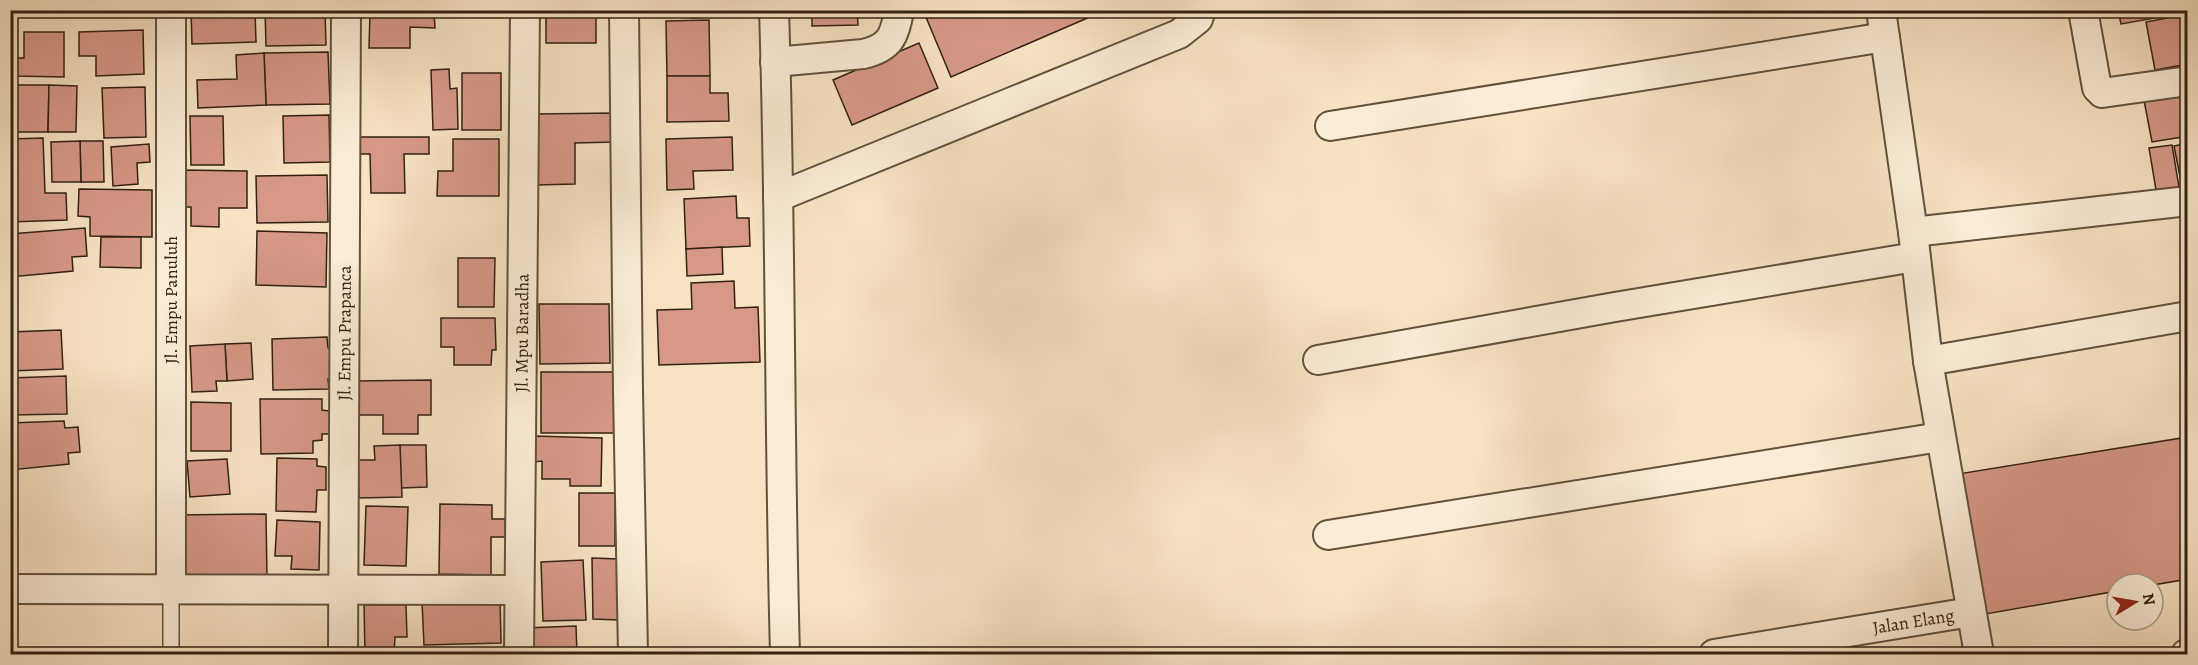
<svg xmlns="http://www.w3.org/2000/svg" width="2198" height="665" font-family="Alegreya,serif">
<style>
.building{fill:#d79887;stroke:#312211;stroke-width:1.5}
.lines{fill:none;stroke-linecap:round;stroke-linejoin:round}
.service-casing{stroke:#62523d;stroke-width:18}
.minor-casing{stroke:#62523d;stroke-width:32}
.service{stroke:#faecd7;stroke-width:15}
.minor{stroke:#faecd7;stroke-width:28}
.labels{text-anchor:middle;stroke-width:5;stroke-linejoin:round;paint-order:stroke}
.street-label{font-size:18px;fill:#312211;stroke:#faecd7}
</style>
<rect width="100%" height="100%" fill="#f7e2c2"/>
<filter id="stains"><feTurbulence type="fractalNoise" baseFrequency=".00333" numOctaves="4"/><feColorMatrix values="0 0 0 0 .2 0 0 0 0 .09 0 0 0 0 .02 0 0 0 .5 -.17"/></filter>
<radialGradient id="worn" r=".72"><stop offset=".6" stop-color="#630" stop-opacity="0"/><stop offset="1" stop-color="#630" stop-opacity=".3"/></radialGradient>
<g class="building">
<path d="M191,10H255L256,42L192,44Z"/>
<path d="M265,10H325L326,45L266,46Z"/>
<rect x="546" y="10" width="50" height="33"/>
<path d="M691,10H730L731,16L691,18Z"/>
<path d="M812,10H857L858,25L812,26Z"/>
<path d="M923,10H1106L951,77Z"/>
<path d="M2118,10H2183L2184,13L2121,24Z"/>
<path d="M370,12L434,13L435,28L410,27V48H369Z"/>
<path d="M2188,14V64L2155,70L2146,22Z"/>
<path d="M709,20L710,76H667L666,21Z"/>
<path d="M143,30L144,74L96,76V56H79V32Z"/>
<path d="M24,32H64V77L14,76V58H24Z"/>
<path d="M919,43L938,88L852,125L833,80Z"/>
<path d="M328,52L330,104L266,105L264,53Z"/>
<path d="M264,53L266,105L198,108L197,80L237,79L236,55Z"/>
<path d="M449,69L450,89L457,88L458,129L433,130L431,70Z"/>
<rect x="462" y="73" width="39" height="57"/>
<path d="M667,76H710V93H728L729,121L667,122Z"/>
<path d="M12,85H49L48,132H12Z"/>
<path d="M49,85L77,86L76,132H48Z"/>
<path d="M145,87L146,137L104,138L102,88Z"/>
<path d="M2188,87V136L2152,142L2143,95Z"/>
<path d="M615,113V142L575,143V184L537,185L535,114Z"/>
<path d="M329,115L330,162L284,163L283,116Z"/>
<path d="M190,116H223L224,165H191Z"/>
<path d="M355,137H429V154H404L405,193H371L370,154H355Z"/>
<path d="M732,137L733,170L693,171L694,189L667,190L666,139Z"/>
<path d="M43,138L45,193H66L67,220L10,222V139Z"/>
<path d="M453,139H499V196H437L438,171H453Z"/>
<path d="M80,141H103L104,182H81Z"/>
<path d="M80,141L81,182H52L51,142Z"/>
<path d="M2188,143V191L2183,192L2174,146Z"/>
<path d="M149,144L150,162L137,163L138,184L113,186L111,147Z"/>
<path d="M2172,145L2180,193L2157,196L2149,148Z"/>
<path d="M182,170L247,171V208H219V227L191,226V207H182Z"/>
<path d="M327,175L328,222L257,223L256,176Z"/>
<path d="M79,189L152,190V237L90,236V217L78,216Z"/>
<path d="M736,196L737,218H749L750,246L686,249L684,199Z"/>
<path d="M85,228L87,256L72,257L73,271L10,277V234Z"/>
<path d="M257,231L327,233L326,287L256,285Z"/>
<path d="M101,237H141V268L100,267Z"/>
<path d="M722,247L723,274L687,276L686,249Z"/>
<path d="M458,258H495L494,307H458Z"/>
<path d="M734,281L735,308L758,307L760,362L659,365L657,310L692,309L691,283Z"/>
<path d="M539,304H609L610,363L540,364Z"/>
<path d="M441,318H495L496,350H492L491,365H454V347H441Z"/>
<path d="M61,330L63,369L10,371V332Z"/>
<path d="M327,337L328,348H336L337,379H328L329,389L273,390L272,339Z"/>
<path d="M251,343L253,379L227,381L225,344Z"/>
<path d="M225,344L227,381H216L217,391L192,392L190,346Z"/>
<path d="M541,372H615L614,433H541Z"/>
<path d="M66,376L67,414L10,415V378Z"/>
<path d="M431,380V415H418V434H383V415H356L355,381Z"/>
<path d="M260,399H322V410L329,411L330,434H322V440L313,441V453L261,454Z"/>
<path d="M191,402L231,403V451H191Z"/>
<path d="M64,421L65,428L78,427L80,452L68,453L69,464L10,470V423Z"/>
<path d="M534,436L602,438L601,486H570V479H542V461L534,462Z"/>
<path d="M2188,437V579L2153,585L2117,584V591L1980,615L1958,474Z"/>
<path d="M400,445H426L427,487L401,488Z"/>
<path d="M400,445L402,497L359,498L358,460H375L374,446Z"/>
<path d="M277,458L317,459V466L326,467V490H317L316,512L276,511Z"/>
<path d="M227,459L230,494L190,497L187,461Z"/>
<rect x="579" y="493" width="36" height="53"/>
<path d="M440,504L492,505V519H505V537H491V575L439,574Z"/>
<path d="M366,506L408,507L406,566L364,565Z"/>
<path d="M266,514L267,578L178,579L177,515Z"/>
<path d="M277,520L320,522L319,570L291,569L292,556H275Z"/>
<path d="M592,558L618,559V620L593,619Z"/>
<path d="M583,560L586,620L543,621L541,562Z"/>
<path d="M500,600L501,643L424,645L422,602Z"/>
<path d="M364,605H406L407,637H395L394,654H365Z"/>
<path d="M576,626L577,654H525L524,628Z"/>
<path d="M499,648L500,654H442V650Z"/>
</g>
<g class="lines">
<defs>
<path id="service" d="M171,654V590"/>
<g id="minor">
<path d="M624,10L628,391L633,654"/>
<path d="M774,10C781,225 779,440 785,654"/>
<path d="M1881,10L1913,232L1928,361L1979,654"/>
<path d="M2083,10L2097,88L2102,93L2188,81"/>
<path d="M775,62L863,54C890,48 895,36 899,10"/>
<path d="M1330,126L1885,37"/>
<path d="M778,197L1179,34L1198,19L1201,10"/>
<path d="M1913,232L2188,201"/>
<path d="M1318,360L1615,307L1915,257"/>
<path d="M1928,361L2188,316"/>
<path d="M1328,535L1940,437"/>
<path d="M10,589L519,590"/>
<path d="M171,590V10"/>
<path id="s1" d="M343,654L346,10"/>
<path id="s2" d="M519,654L525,10"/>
<path id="s3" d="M1714,654L1971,612"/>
<path d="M2186,654H2188"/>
</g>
</defs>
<use href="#service" class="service-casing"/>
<use href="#minor" class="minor-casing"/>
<use href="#service" class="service"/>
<use href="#minor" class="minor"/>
</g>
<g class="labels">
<g class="street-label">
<text transform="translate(171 300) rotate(-90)" y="6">Jl. Empu Panuluh</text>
<text dy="6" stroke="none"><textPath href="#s2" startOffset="321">Jl. Mpu Baradha</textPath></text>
<text dy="6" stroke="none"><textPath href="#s1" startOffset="321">Jl. Empu Prapanca</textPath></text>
<text dy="6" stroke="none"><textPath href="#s3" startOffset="202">Jalan Elang</textPath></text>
</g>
</g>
<rect width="2198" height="665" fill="none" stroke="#f7e2c2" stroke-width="36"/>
<rect x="12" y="12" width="2174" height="641" fill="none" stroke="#312211" stroke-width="3"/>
<rect x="18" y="18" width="2162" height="629" fill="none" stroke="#312211" stroke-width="1.5"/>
<g transform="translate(2135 602) rotate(79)"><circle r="28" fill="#faecd7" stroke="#aa9b88" stroke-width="1.5"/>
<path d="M0-4.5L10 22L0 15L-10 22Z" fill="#8f2418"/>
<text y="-9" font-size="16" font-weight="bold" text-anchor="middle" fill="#312211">N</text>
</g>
<rect width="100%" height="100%" filter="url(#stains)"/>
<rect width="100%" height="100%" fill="url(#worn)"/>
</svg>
